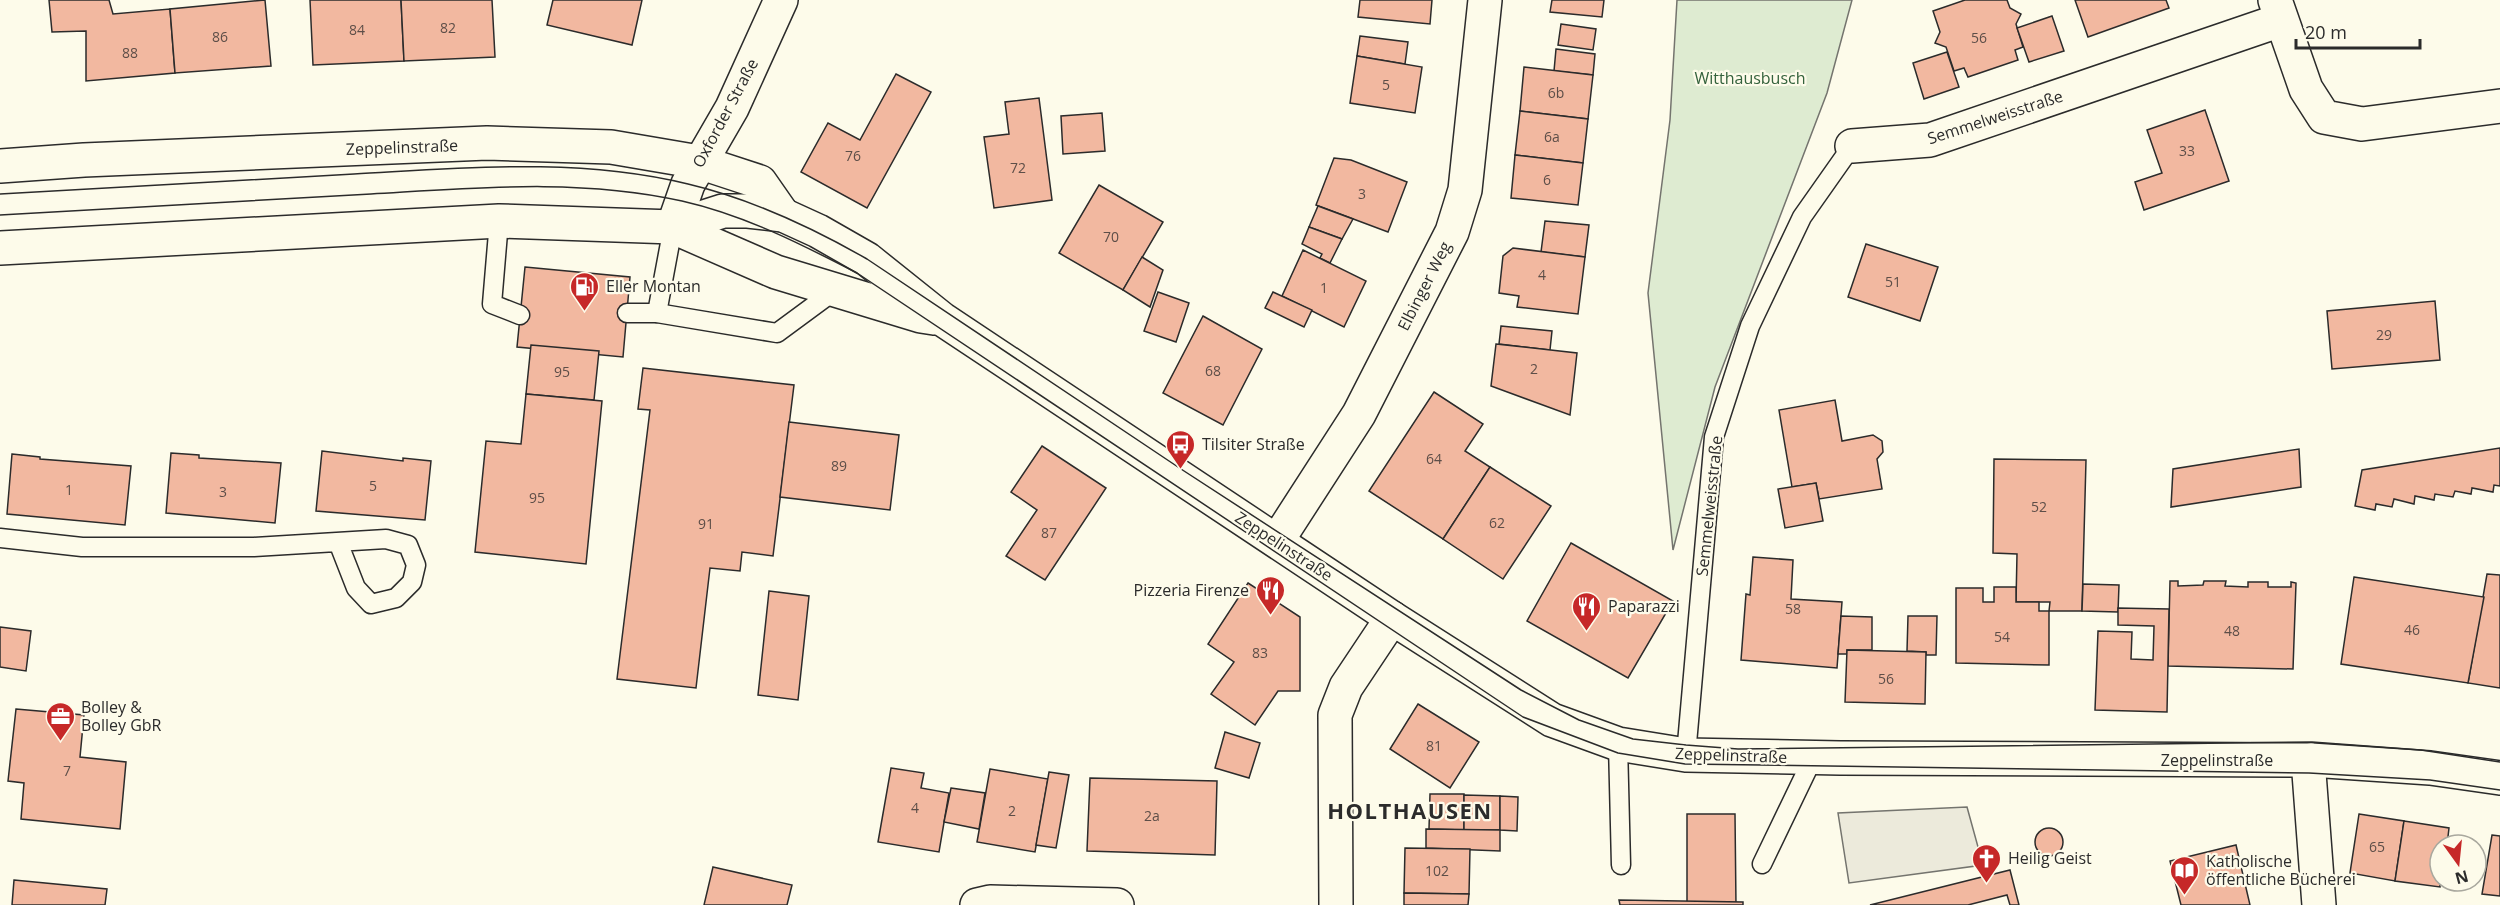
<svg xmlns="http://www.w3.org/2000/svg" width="2500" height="905" font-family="'Open Sans',sans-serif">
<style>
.green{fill:#deebd1;stroke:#74746e;stroke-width:1.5}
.parking{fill:#eceadb;stroke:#74746e;stroke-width:1.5}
.building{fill:#f2b8a0;stroke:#2b2b2b;stroke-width:1.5}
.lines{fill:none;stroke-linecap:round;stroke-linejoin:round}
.service-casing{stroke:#2b2b2b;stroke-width:21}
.minor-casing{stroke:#2b2b2b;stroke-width:36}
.secondary-casing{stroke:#2b2b2b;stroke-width:36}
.service{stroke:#fdfbea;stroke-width:18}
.minor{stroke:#fdfbea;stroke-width:33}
.secondary{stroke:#fdfbea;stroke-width:33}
.tram{stroke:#2b2b2b;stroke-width:1.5}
.labels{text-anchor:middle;stroke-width:4.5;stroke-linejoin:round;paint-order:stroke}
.number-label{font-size:14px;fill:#5d4e48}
.park-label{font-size:16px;fill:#34623c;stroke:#fdfbea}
.street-label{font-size:16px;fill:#2b2b2b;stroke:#fdfbea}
.poi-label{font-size:16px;fill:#2b2b2b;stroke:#fdfbea;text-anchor:start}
.district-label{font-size:22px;font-weight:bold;letter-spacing:1.5px;fill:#2b2b2b;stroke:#fdfbea}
</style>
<rect width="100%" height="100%" fill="#fdfbea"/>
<path class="green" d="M1677,0H1852L1827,93L1715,387L1673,550L1648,293L1670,120Z"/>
<path class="parking" d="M1967,807L1983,865L1849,883L1838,813Z"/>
<g class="building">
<path d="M49,0H109L113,14L170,9L175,73L86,81V31L52,32Z"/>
<path d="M265,0L271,66L175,73L170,9Z"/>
<path d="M310,0H401L404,61L313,65Z"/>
<path d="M401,0H492L495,57L404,61Z"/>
<path d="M553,0H642L632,45L547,25Z"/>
<path d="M1360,0H1432L1430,24L1358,17Z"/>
<path d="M1552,0H1604L1602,17L1550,12Z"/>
<path d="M1965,0H2007L2010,8L2021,14L2016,24L2023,47L2015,50L2018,60L1968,77L1964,68L1954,71L1946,47L1935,43L1940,32L1933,11Z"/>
<path d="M2075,0H2166L2169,8L2088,37Z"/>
<path d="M2052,16L2064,51L2029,62L2017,28Z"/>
<path d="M1561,24L1596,29L1593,50L1558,45Z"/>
<path d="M1360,36L1408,42L1405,64L1357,56Z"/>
<path d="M1556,49L1595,54L1593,75L1554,71Z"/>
<path d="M1947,52L1959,87L1924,99L1913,63Z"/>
<path d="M1357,56L1422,67L1415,113L1350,103Z"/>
<path d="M1524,67L1593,75L1588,119L1520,111Z"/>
<path d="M896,74L931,92L867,208L801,172L828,123L860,140Z"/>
<path d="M1039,98L1052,200L994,208L984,137L1009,134L1005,102Z"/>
<path d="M2205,110L2229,181L2144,210L2135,182L2162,173L2147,130Z"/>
<path d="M1520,111L1588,119L1583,163L1515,155Z"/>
<path d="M1102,113L1105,151L1063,154L1061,116Z"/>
<path d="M1515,155L1583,163L1578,205L1511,198Z"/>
<path d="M1334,158L1351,160L1407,182L1388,232L1316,205Z"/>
<path d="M1099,185L1163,222L1123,290L1059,253Z"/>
<path d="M1318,206L1353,219L1342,239L1309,227Z"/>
<path d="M1545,221L1589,225L1585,257L1541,252Z"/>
<path d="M1309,227L1342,239L1330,263L1320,258L1322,254L1302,244Z"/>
<path d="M1866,244L1938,267L1920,321L1848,297Z"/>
<path d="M1513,248L1585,257L1578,314L1517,307L1519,296L1499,293L1503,256Z"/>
<path d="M1303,250L1366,281L1344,327L1282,296Z"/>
<path d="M1142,257L1163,270L1150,307L1123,290Z"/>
<path d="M525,267L630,277L623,357L517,347Z"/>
<path d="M1158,292L1189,303L1176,342L1144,331Z"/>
<path d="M1273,292L1312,310L1304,327L1265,308Z"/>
<path d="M2435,301L2440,360L2332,369L2327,311Z"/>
<path d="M1203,316L1262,349L1223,425L1163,393Z"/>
<path d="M1501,326L1552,331L1550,350L1499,344Z"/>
<path d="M1496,344L1577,353L1570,415L1491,386Z"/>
<path d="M531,345L599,351L594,400L526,394Z"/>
<path d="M643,368L794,385L773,556L742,552L740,571L710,568L696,688L617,679L650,410L638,409Z"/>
<path d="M1434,392L1483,424L1465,451L1490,467L1443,539L1369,491Z"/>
<path d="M526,394L602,401L586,564L475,552L486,441L521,444Z"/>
<path d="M1835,400L1842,441L1873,435L1882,441L1883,452L1877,459L1882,489L1819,499L1816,483L1792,487L1779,410Z"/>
<path d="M789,422L899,435L890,510L780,497Z"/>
<path d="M1042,446L1106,488L1045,580L1006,556L1037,510L1011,492Z"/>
<path d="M2500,448V486L2494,485L2493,492L2472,488L2471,494L2455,491L2453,497L2435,494L2434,500L2415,496L2414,504L2394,499L2392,507L2376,504L2375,510L2355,506L2362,470Z"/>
<path d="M2299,449L2301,487L2171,507L2173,469Z"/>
<path d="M322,451L403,461V458L431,461L425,520L316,511Z"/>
<path d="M171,453L199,455V458L281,463L275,523L166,513Z"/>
<path d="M12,454L40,457V459L131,466L125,525L7,514Z"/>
<path d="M1994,459L2086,460L2082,611H2049L2050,602H2016L2017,554L1993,553Z"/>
<path d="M1490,467L1551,506L1503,579L1443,539Z"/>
<path d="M1816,483L1823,521L1785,528L1778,489Z"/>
<path d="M1571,543L1673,601L1628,678L1527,621Z"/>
<path d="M1753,557L1793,560L1791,599L1842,602L1837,668L1741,660L1746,594L1750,595Z"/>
<path d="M2487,574L2500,575V688L2468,683Z"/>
<path d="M2354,577L2484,597L2468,683L2341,664Z"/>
<path d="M2170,581H2178V586L2203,585L2204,581H2226L2225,586L2248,587V582H2268V587H2291V582L2296,583L2293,669L2168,666Z"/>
<path d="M1248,583L1300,617V691H1278L1255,725L1211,694L1234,662L1208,644Z"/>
<path d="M2083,584L2119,585L2118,612L2082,611Z"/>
<path d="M1994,587H2016V602H2039V611H2049V665L1956,663V588H1983V602H1994Z"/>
<path d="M769,591L809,596L798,700L758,695Z"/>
<path d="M2118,608L2169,609L2167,712L2095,710L2098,631L2132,632L2131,659L2153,660L2154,626L2118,625Z"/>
<path d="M1841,616L1872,617V650H1847V654H1838Z"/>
<path d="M1908,616H1937L1936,655H1926V652L1907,651Z"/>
<path d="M0,627L31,631L26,671L0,667Z"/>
<path d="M1847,650L1926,652L1925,704L1845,702Z"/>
<path d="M1418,704L1479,742L1450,788L1390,749Z"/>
<path d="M16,709L84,715L80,757L126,762L120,829L21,819L24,783L8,781Z"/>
<path d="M1225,732L1260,743L1249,778L1215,768Z"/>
<path d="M891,768L924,773L921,788L949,793L939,852L878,842Z"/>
<path d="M990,769L1048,779L1035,852L977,842Z"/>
<path d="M1049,772L1069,775L1056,848L1036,845Z"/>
<path d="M1090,778L1217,781L1215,855L1087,851Z"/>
<path d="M951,788L985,793L979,829L944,822Z"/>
<path d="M1430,794H1464V830L1429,829Z"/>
<path d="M1464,795L1500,796V830H1464Z"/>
<path d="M1500,796L1518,797L1517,831L1500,830Z"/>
<path d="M1687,814H1735L1736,905H1687Z"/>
<path d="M2359,814L2404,821L2395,881L2350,873Z"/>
<path d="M2404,821L2449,828L2447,845H2440V887L2395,881Z"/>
<circle cx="2049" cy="842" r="14"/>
<path d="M1426,829L1500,830V851L1426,848Z"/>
<path d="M2492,835L2500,836V896L2482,894Z"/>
<path d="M2236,845L2250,905H2181L2170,861Z"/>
<path d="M1405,848L1470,849L1469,894L1404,893Z"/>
<path d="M713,867L792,885L787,905H704Z"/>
<path d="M2010,870L2019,905H2010L2007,895L1968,905H1870Z"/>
<path d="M14,880L107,889L105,905H12Z"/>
<path d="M1404,893L1469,894L1468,905H1404Z"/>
<path d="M1619,900L1743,902V905H1620Z"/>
</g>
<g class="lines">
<defs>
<g id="service">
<path d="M499,221L492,304L520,315"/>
<path d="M627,313H657L673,227"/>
<path d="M657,313L777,333L834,291"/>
<path d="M0,538L82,547H254L386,539L408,545L416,565L412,582L396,598L371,604L356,588L338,542"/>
<path d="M1618,744L1621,865"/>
<path d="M1686,755L1714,437L1750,326L1802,217L1852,146"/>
<path d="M1762,864L1813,758"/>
</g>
<g id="minor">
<path d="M2275,0L2306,89L2324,117L2362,124L2500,106"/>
<path d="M1852,146L1930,140L2281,20"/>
<path d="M0,166L84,160L487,143L611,147L699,162L760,182L783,215"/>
<path d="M673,227L688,184L732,108L781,0"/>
<path d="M1277,541L1359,414L1452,232L1465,190L1485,0"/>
<path d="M2311,760L2309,773L2319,905"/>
<path d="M977,905L990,902L1117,905"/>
<path d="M1336,905L1335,715L1346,687L1392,618"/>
</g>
<g id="secondary">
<path d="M673,227L776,272L921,316L934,318"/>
<path d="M0,248L499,221L673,227L723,211H748L783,215L818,231L867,259L942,319L1392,618L1552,720L1618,744L1686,755L1840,758L2311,760L2430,768L2500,778"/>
</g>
</defs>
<use href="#service" class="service-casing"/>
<use href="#minor" class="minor-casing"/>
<use href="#secondary" class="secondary-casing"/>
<use href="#service" class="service"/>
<use href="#minor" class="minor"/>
<use href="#secondary" class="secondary"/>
<g class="tram">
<path d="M0,194C118,187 236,181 354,174C465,168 578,157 688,184C752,199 811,227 867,259L1181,469L1521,690L1579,720L1633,739L1686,745L1738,749L2312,742L2421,750L2500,762"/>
<path d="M0,215C124,208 247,201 371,194C474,188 580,178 682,201C744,215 801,244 857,273L1523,717L1618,753L1685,764L2309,773L2430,780L2500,790"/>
</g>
</g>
<defs>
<symbol id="fuel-pin" viewBox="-11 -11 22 30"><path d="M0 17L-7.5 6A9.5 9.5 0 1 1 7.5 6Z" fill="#c62828" stroke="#fdfbea"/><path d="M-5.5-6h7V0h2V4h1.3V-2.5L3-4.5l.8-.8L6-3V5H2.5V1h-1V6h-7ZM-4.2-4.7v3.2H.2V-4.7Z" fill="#fff"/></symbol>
<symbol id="bus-pin" viewBox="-11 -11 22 30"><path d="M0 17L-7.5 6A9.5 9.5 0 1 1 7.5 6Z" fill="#c62828" stroke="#fdfbea"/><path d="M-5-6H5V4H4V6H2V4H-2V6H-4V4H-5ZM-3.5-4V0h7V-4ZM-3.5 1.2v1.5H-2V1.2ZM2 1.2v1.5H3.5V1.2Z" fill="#fff"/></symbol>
<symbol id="restaurant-pin" viewBox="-11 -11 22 30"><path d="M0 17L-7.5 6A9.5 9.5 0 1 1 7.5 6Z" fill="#c62828" stroke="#fdfbea"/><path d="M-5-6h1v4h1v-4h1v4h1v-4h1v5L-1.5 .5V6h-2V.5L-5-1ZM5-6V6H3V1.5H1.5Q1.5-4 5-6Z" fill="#fff"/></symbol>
<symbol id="office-pin" viewBox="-11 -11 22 30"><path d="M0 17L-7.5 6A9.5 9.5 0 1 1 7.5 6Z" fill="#c62828" stroke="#fdfbea"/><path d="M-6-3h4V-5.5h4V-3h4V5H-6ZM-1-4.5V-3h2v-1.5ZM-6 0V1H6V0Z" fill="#fff"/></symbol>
<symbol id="church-pin" viewBox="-11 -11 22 30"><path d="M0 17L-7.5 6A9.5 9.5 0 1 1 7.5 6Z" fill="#c62828" stroke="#fdfbea"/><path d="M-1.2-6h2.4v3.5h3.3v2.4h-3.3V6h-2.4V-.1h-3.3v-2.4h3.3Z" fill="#fff"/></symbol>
<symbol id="library-pin" viewBox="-11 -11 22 30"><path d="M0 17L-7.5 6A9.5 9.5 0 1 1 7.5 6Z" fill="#c62828" stroke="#fdfbea"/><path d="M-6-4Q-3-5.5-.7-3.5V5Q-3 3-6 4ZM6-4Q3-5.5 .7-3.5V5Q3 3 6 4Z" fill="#fff"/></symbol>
</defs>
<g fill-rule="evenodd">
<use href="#fuel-pin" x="568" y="270" width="33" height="45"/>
<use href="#bus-pin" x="1164" y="428" width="33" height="45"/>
<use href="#restaurant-pin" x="1254" y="574" width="33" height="45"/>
<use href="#restaurant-pin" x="1570" y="590" width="33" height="45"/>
<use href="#office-pin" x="44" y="700" width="33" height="45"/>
<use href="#church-pin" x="1970" y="842" width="33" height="45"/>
<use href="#library-pin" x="2168" y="854" width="33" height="45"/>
</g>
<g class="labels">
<g class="number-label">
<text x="448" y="33">82</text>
<text x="357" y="35">84</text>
<text x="220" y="42">86</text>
<text x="1979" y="43">56</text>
<text x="130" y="58">88</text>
<text x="1386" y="90">5</text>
<text x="1556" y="98">6b</text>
<text x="1552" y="142">6a</text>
<text x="2187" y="156">33</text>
<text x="853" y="161">76</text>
<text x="1018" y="173">72</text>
<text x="1547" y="185">6</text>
<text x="1362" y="199">3</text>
<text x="1111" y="242">70</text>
<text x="1542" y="280">4</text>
<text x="1893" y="287">51</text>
<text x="1324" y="293">1</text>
<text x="2384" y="340">29</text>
<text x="1534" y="374">2</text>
<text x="1213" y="376">68</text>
<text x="562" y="377">95</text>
<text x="1434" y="464">64</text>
<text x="839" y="471">89</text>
<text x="373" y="491">5</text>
<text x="69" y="495">1</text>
<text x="223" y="497">3</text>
<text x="537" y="503">95</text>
<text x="2039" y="512">52</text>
<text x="1497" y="528">62</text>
<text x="706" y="529">91</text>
<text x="1049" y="538">87</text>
<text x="1793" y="614">58</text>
<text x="2412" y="635">46</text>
<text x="2232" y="636">48</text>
<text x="2002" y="642">54</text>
<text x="1260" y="658">83</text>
<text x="1886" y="684">56</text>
<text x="1434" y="751">81</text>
<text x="67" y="776">7</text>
<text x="915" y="813">4</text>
<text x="1012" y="816">2</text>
<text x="1152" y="821">2a</text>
<text x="2377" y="852">65</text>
<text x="1437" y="876">102</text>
</g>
<g class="park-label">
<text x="1750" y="84">Witthausbusch</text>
</g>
<g class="street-label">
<text transform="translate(725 113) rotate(-62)" y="6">Oxforder Straße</text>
<text transform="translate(1995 117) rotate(-18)" y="6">Semmelweisstraße</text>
<text transform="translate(402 147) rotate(-2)" y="6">Zeppelinstraße</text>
<text transform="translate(1424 286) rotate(-63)" y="6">Elbinger Weg</text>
<text transform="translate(1709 506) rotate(-84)" y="6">Semmelweisstraße</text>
<text transform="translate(1284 546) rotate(33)" y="6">Zeppelinstraße</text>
<text transform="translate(1731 755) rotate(2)" y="6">Zeppelinstraße</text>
<text x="2217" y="766">Zeppelinstraße</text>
</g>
<g class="poi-label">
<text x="606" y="292">Eller Montan</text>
<text x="1202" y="450">Tilsiter Straße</text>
<text x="1249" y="596" text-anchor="end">Pizzeria Firenze</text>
<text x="1608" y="612">Paparazzi</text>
<text x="81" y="713">Bolley &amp;<tspan x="81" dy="18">Bolley GbR</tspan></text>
<text x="2008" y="864">Heilig Geist</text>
<text x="2206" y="867">Katholische<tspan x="2206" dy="18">öffentliche Bücherei</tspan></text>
</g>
<g class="district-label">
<text x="1410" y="819">HOLTHAUSEN</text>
</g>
</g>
<g transform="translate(2458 863) rotate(165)"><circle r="28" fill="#fdfbea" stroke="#a9a89e" stroke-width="1.5"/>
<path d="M0-4.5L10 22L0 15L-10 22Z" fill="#c62828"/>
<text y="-9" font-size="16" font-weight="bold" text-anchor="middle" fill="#2b2b2b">N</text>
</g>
<path d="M2296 39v9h124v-9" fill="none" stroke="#2b2b2b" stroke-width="3"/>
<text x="2305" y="39" font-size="18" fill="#2b2b2b" stroke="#fdfbea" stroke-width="4.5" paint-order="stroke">20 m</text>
</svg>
